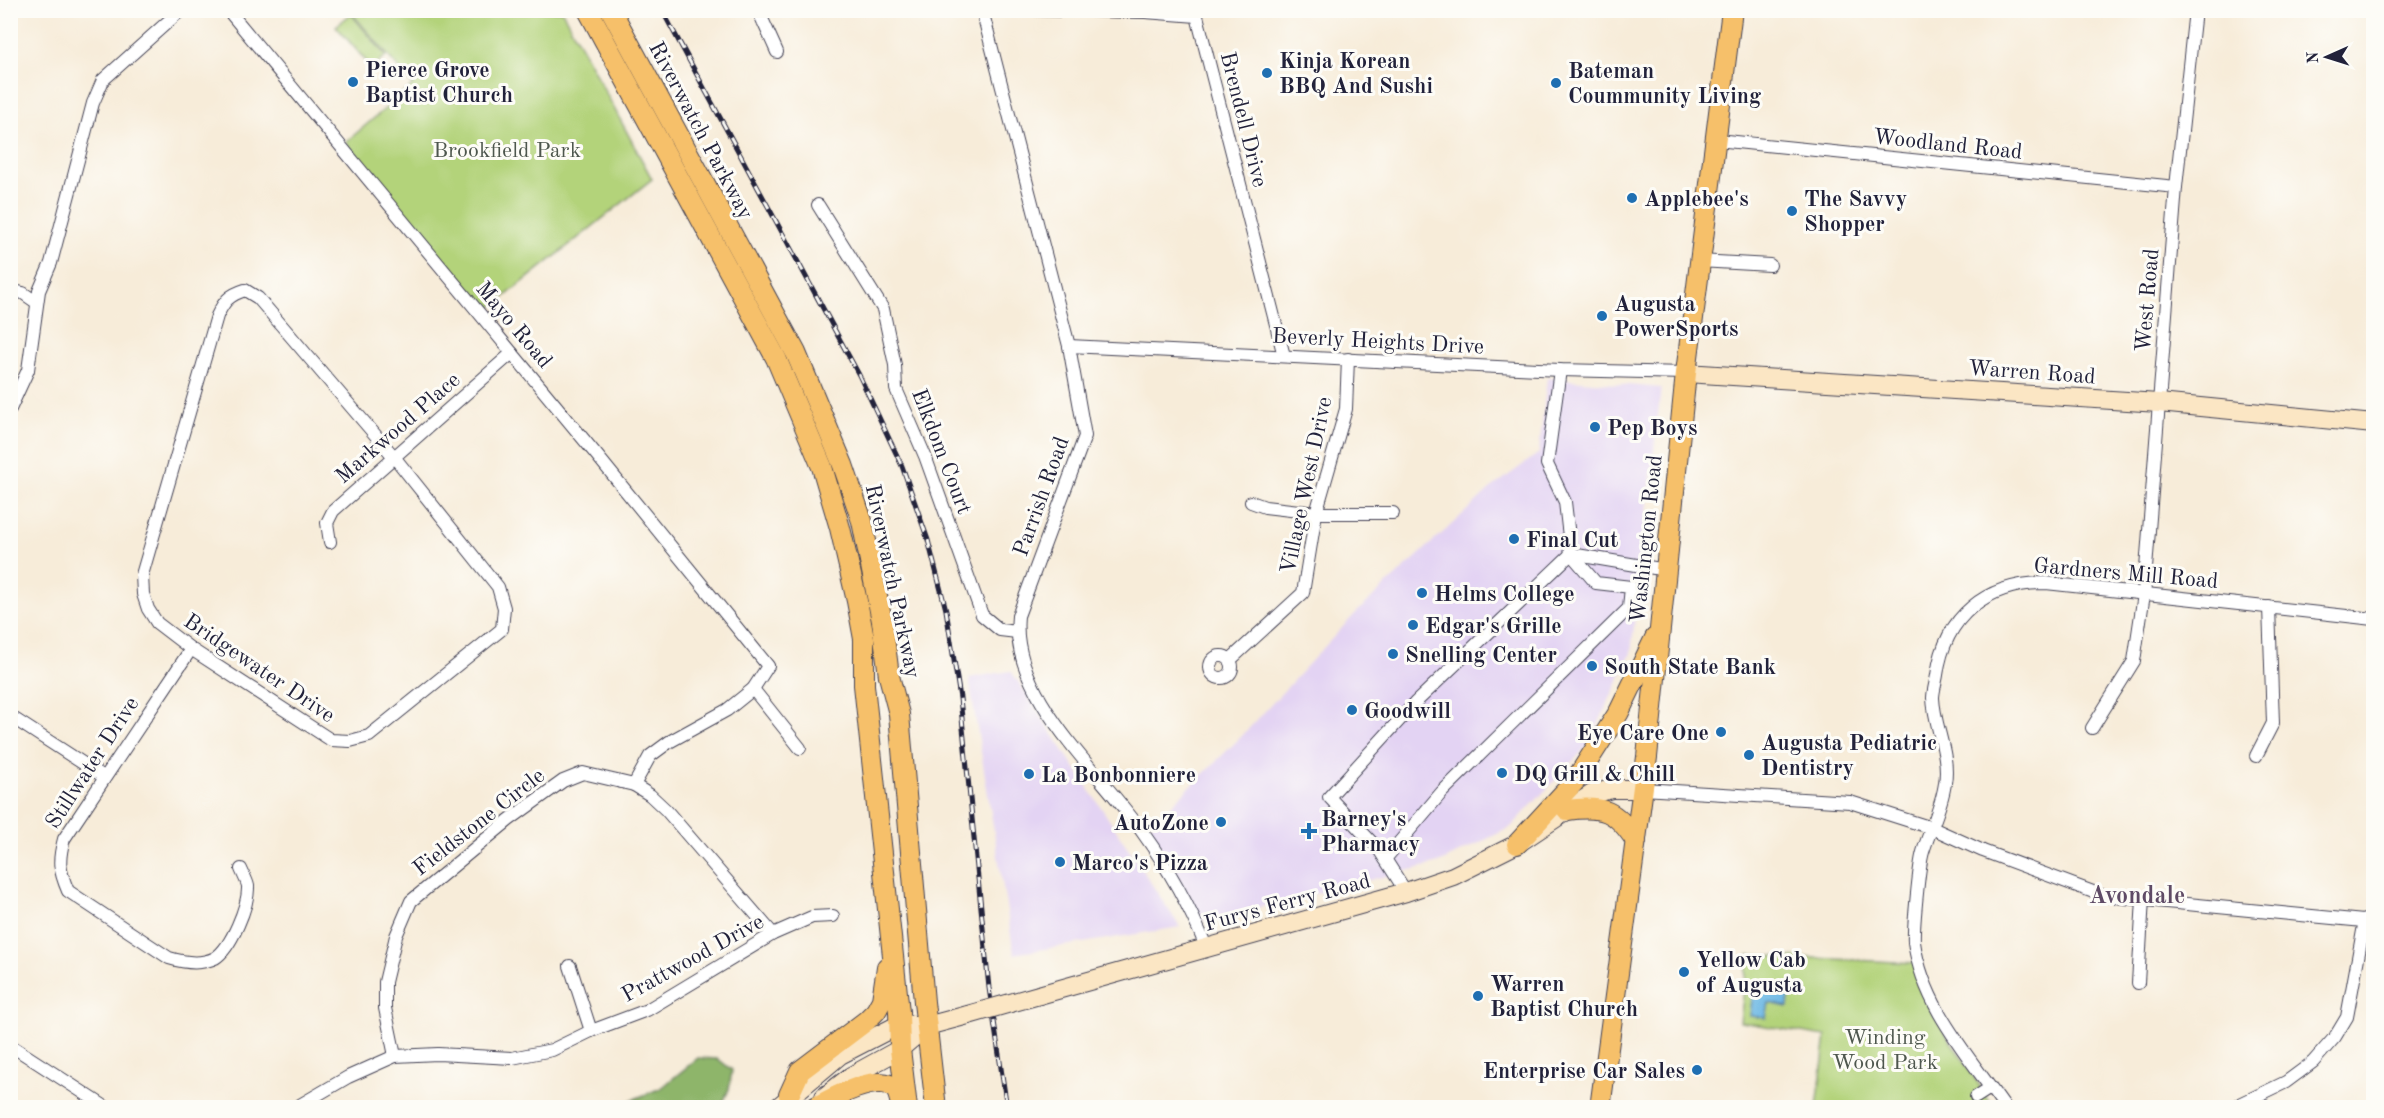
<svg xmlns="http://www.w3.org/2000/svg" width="2384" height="1118" font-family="'Old Standard TT',serif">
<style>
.built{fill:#e3d3f3}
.green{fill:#b3d37a;stroke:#6a7a5a;stroke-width:1.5}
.forest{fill:#8eb56a;stroke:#586c52;stroke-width:1.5}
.water{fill:#6bb7e4;stroke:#466c90;stroke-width:1.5}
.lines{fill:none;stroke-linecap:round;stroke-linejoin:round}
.street-casing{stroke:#424053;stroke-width:14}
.secondary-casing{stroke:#424053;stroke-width:20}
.primary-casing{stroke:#424053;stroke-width:22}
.street{stroke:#fff;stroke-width:12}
.secondary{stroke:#fbe6c4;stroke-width:18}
.primary{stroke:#f6c06b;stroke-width:20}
.rail-casing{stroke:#22223b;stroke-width:5}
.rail{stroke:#fdfcf7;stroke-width:3;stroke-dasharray:9;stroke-linecap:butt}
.secondary-bridge-casing{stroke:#424053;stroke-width:20;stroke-linecap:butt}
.secondary-bridge{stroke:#fbe6c4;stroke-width:18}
.poi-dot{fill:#1f6fb2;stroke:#fdfcf7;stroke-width:2}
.labels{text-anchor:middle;stroke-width:6;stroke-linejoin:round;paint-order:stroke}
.poi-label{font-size:22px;font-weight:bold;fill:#22223b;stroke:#fdfcf7;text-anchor:start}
.street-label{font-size:22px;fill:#22223b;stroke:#fdfcf7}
.park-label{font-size:22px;fill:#4e574e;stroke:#fdfcf7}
.neighbourhood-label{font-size:24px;font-weight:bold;fill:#5f4b66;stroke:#fdfcf7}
</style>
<rect width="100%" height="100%" fill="#fdfcf7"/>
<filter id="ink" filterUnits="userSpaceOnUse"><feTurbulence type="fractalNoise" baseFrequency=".0167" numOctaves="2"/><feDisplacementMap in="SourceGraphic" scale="12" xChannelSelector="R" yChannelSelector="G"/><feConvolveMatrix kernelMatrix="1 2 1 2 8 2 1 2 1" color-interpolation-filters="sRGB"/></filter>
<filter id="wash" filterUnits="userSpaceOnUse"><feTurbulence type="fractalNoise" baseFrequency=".008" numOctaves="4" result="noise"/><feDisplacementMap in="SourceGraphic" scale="24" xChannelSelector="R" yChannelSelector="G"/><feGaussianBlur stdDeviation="1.35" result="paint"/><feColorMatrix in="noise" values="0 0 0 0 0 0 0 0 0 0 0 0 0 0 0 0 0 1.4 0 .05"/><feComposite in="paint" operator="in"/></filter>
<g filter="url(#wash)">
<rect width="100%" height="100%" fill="#f7ecd9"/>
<g class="built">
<path d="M1547,378L1661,388L1631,653L1589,744L1511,827L1439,863L1203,921L1149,827L1241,737L1354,615L1490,489L1539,453Z"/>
<path d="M1011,671L1180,927L1014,954L969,678Z"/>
</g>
<g class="green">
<path d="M350,11H562L652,179L484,313L346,142L413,85Z"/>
<path d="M351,14L386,56L372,68L336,26Z"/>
<path d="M1748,955L1916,963L1932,1012L1993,1107H1817L1826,1036L1740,1022Z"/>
</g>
<path class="forest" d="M698,1058L718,1059L732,1070L729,1089L721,1107H615L661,1088Z"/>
<path class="water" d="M1754,982L1790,986L1788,1007L1769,1003L1766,1018L1750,1016Z"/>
</g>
<g filter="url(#ink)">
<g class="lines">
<defs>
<g id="street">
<path d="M228,10L595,453L768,666L753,689L727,710L669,742L650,756L634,785"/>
<path d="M758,10L777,52"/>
<path d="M982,10L1069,346L1085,436L1018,616C1010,697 1100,771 1143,833C1169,869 1190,907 1207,949"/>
<path d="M1033,10L1145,12L1197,16L1284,356"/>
<path d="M1717,140L2176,187"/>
<path d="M818,205L883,309L895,365L896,389L925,456L982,615L1000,630L1017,632"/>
<path d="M1699,261L1770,265"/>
<path d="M10,290L23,293L36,302"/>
<path d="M245,290L258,298L395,458L498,587L504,608L502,629L369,736L350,741L331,740L191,649L157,623L148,609L143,594L142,575L217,316C224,301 229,295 245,290Z"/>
<path d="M1069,346L1560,370L1686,373"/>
<path d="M10,409L28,370L39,291L51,263L93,103L103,80L181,10"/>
<path d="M1251,502L1265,507L1316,513H1393"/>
<path d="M330,542L327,523L333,511L512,353"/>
<path d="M1571,554L1666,570"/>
<path d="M191,649L64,839C58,861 59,870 68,891L169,958C182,962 201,965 215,958C231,948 249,905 248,886C247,881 243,874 241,869"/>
<circle cx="1221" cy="667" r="11"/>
<path d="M1230,660L1303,593L1316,513L1346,409L1348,359"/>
<path d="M753,689L800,748"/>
<path d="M10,716L104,777"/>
<path d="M2092,728L2134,661L2144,594L2176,187L2195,10"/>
<path d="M2256,756L2273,723L2269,607"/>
<path d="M1643,789L1850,802L1932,828L1983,851L2104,896L2374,922"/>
<path d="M1385,859L1442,792L1629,608L1631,587L1596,583L1571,554L1565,502L1547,464L1560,370"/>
<path d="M1406,892L1380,851L1329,797L1416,702L1571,554"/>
<path d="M570,966L591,1031"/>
<path d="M2138,983L2143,899"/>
<path d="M10,1045L107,1108"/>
<path d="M395,1056L385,1008V982L396,936L411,901L509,820L563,781L583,773L634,785L650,795L666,810L773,934"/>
<path d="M1976,1097L1990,1088"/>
<path d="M301,1108L300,1105L348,1077L395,1056L438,1054L512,1058L552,1050L591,1031L647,1010L773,934L812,917L833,916"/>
<path d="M2005,1108C1969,1056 1923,1007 1914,942C1913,929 1919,865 1923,852C1930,829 1942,807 1945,783C1950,754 1934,726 1933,698C1933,691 1936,682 1937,675C1945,616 1986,583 2046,583L2374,619"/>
<path d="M2232,1108L2286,1082L2313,1062L2335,1037L2347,1017L2365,920"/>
</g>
<g id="secondary">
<path d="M1686,373L2159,403L2374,424"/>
<path d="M1039,995L1406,892L1453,876L1517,844L1592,794L1612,789H1643"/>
<path d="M824,1097L851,1076L900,1049L927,1026"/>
<path d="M777,1108L840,1055L900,1024L927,1026L968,1015"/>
</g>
<g id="primary">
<path d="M588,10L776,358L822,467L840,528L857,601L864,639V685L899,1012L900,1049L907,1108"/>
<path d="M611,10L796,353L843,465L862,521L882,621L889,676L899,714L924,1002L936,1108"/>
<path d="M1567,810C1603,805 1616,810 1636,841"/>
<path d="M1517,844L1575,781L1619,712L1655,638"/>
<path d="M789,1095L800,1071L866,1021L876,1011L882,1000L887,967"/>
<path d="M814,1108C830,1099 881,1070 896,1090C899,1094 900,1102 902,1107"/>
<path d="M1600,1108L1647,757L1686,373L1732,10"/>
</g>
</defs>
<use href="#street" class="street-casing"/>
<use href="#secondary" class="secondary-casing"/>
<use href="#primary" class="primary-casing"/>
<use href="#street" class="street"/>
<use href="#secondary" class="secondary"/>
<use href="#primary" class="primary"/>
<defs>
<path id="rail" d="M662,10L859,375L902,466L928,540L946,610L960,698L989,988L1007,1108"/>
</defs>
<use href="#rail" class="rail-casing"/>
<use href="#rail" class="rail"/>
<defs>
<path id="secondary-bridge" d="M968,1015L1039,995"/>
</defs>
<use href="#secondary-bridge" class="secondary-bridge-casing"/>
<use href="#secondary-bridge" class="secondary-bridge"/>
</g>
</g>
<g class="poi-dot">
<circle cx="1267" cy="73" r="6"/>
<circle cx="353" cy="82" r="6"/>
<circle cx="1556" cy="83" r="6"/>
<circle cx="1632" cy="198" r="6"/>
<circle cx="1792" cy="211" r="6"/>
<circle cx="1602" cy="316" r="6"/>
<circle cx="1595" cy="427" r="6"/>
<circle cx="1514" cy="539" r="6"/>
<circle cx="1422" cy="593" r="6"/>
<circle cx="1413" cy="625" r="6"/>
<circle cx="1393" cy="654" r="6"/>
<circle cx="1592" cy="666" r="6"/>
<circle cx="1352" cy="710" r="6"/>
<circle cx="1721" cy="732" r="6"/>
<circle cx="1749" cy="755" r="6"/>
<circle cx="1502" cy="773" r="6"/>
<circle cx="1029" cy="774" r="6"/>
<circle cx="1221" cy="822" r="6"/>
<path d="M1306 822h6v6h6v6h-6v6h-6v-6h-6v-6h6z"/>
<circle cx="1060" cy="862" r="6"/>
<circle cx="1684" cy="972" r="6"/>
<circle cx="1478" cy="996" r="6"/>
<circle cx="1697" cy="1070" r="6"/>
</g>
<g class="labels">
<g class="poi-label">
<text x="1279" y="68">Kinja Korean<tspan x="1279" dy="25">BBQ And Sushi</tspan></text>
<text x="365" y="77">Pierce Grove<tspan x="365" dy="25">Baptist Church</tspan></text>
<text x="1568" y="78">Bateman<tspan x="1568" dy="25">Coummunity Living</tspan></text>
<text x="1644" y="206">Applebee's</text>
<text x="1804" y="206">The Savvy<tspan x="1804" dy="25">Shopper</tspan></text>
<text x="1614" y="311">Augusta<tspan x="1614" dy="25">PowerSports</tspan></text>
<text x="1607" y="435">Pep Boys</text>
<text x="1526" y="547">Final Cut</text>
<text x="1434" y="601">Helms College</text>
<text x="1425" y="633">Edgar's Grille</text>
<text x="1405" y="662">Snelling Center</text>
<text x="1604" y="674">South State Bank</text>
<text x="1364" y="718">Goodwill</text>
<text x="1709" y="740" text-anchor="end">Eye Care One</text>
<text x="1761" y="750">Augusta Pediatric<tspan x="1761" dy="25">Dentistry</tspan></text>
<text x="1514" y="781">DQ Grill &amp; Chill</text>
<text x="1041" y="782">La Bonbonniere</text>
<text x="1321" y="826">Barney's<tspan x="1321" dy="25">Pharmacy</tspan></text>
<text x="1209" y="830" text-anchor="end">AutoZone</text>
<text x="1072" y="870">Marco's Pizza</text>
<text x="1696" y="967">Yellow Cab<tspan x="1696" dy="25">of Augusta</tspan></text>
<text x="1490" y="991">Warren<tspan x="1490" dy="25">Baptist Church</tspan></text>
<text x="1685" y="1078" text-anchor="end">Enterprise Car Sales</text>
</g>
<g class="street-label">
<text transform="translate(1245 119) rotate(76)" y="8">Brendell Drive</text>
<text transform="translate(702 130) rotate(62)" y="8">Riverwatch Parkway</text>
<text transform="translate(1948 143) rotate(6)" y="8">Woodland Road</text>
<text transform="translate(2146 300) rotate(-85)" y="8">West Road</text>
<text transform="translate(515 324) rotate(50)" y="8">Mayo Road</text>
<text transform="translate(1378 340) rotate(3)" y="8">Beverly Heights Drive</text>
<text transform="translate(2032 371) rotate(4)" y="8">Warren Road</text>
<text transform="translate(397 427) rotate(-41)" y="8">Markwood Place</text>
<text transform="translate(943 451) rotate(69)" y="8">Elkdom Court</text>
<text transform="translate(1305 485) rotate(-78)" y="8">Village West Drive</text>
<text transform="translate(1040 496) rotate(-70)" y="8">Parrish Road</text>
<text transform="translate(1645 539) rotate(-84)" y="8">Washington Road</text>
<text transform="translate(2126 572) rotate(5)" y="8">Gardners Mill Road</text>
<text transform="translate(894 581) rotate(78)" y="8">Riverwatch Parkway</text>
<text transform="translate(260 667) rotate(34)" y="8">Bridgewater Drive</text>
<text transform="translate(91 762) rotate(-57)" y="8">Stillwater Drive</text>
<text transform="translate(478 821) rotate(-38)" y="8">Fieldstone Circle</text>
<text transform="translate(1287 901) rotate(-15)" y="8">Furys Ferry Road</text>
<text transform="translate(692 957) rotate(-29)" y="8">Prattwood Drive</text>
</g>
<g class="park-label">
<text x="507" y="157">Brookfield Park</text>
<text x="1885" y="1044">Winding<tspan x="1885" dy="25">Wood Park</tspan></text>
</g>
<g class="neighbourhood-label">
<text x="2137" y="903">Avondale</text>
</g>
</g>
<rect width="2384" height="1118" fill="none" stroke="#fdfcf7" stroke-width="36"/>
<g transform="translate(2327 57) rotate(267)" stroke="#fdfcf7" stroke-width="4.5" paint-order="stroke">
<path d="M0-4.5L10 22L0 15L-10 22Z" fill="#22223b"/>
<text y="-9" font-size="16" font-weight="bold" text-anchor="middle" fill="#22223b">N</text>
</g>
</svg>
